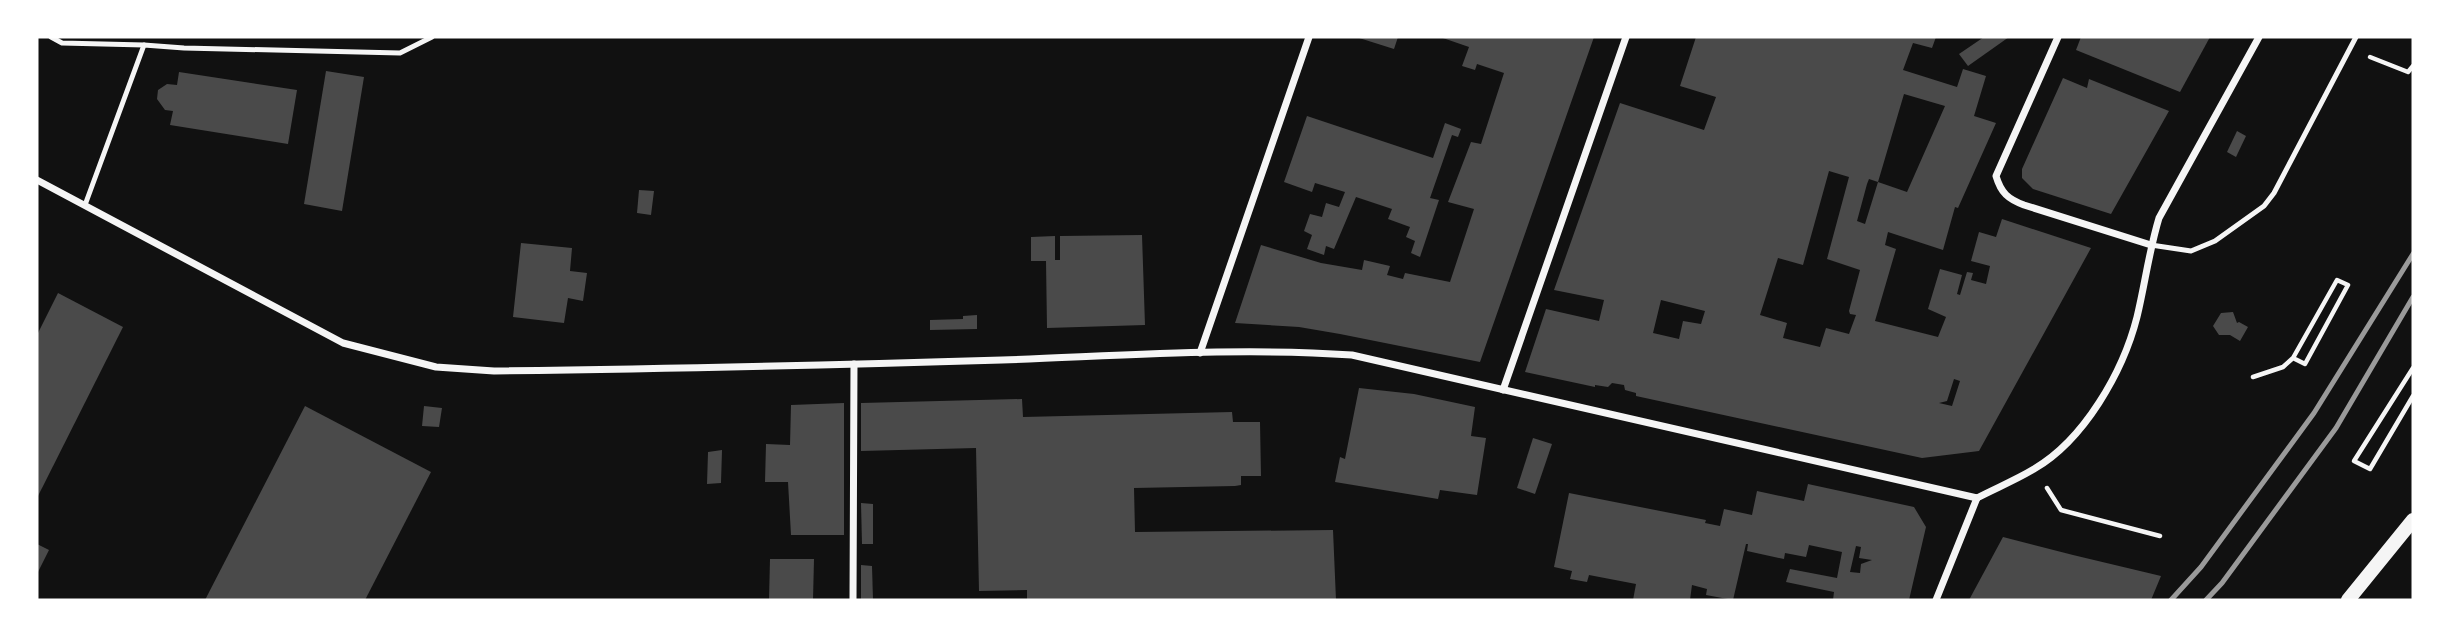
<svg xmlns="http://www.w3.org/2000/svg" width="2450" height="637" font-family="Overpass,sans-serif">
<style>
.building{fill:#4a4a4a;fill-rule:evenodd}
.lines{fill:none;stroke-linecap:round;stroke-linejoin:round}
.path{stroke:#f5f5f5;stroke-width:4.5}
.service{stroke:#f5f5f5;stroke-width:5}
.minor{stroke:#f5f5f5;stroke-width:7}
.secondary{stroke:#f5f5f5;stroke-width:14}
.rail{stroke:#9a9a9a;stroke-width:5}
</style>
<rect width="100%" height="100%" fill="#111"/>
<g class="building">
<path d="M1356,37H1398L1394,49Z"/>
<path d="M1440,37H1594L1480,362L1340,334L1299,327L1235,323L1261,245L1321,263L1362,270L1364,260L1390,266L1387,275L1403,279L1405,273L1450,282L1474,209L1448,202L1471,142L1481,144L1504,73L1477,64L1475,70L1462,66L1469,47Z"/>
<path d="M1696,37H1936L1932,48L1913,43L1903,70L1957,87L1963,69L1986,76L1974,116L1996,123L1958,208L1955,207L1943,250L1888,232L1885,245L1896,249L1875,321L1938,337L1946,317L1928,309L1940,269L1962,275L1957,294L1960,295L1967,272L1973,273L1971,280L1986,284L1990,266L1971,261L1979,232L1996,237L2002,219L2091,248L1979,451L1922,458L1636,396V393L1625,390L1624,385L1612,383L1608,387L1595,385V387L1525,372L1546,309L1599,321L1604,300L1554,290L1620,103L1704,130L1716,97L1680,86ZM1904,94L1945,106L1907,192L1878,182L1865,224L1857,221L1867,184L1869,179L1878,182ZM1829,171L1849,177L1827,259L1860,270L1849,311L1850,314L1856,315L1849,334L1826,328L1820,347L1783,338L1787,323L1760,315L1778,258L1803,265ZM1661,300L1705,311L1701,324L1683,321L1679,339L1653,333ZM1954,379L1960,381L1952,406L1939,403L1947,401Z"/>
<path d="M1984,37H2009L1968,66L1959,54Z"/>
<path d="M2081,37H2210L2180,92L2076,50Z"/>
<path d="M326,71L364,77L342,211L304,204Z"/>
<path d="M179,72L297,90L288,144L170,125L173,111L165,110L157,99L158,90L167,84L177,85Z"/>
<path d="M2063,78L2087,88L2089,79L2169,111L2111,214L2033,189L2022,178V169Z"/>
<path d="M1307,116L1433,158L1445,123L1461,129L1458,137L1452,135L1430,198L1439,200L1420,257L1411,253L1415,241L1406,237L1410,227L1388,219L1392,209L1356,197L1334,249L1326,246L1324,255L1307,249L1312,235L1304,231L1310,214L1322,217L1326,203L1339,207L1345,192L1315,183L1312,192L1284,182Z"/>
<path d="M2237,131L2246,136L2236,157L2227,152Z"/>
<path d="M639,190L654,191L651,215L637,213Z"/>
<path d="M1142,235L1145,325L1047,328L1046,261H1031V237L1055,236V260H1060V236Z"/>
<path d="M521,243L572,248L570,271L587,273L583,301L568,298L564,323L513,317Z"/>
<path d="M58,293L123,327L37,498V335Z"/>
<path d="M2233,312L2237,323L2239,322L2248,327L2240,341L2230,335H2219L2213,326L2221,313Z"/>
<path d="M977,315V329L930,330V320L963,319V316Z"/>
<path d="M1359,388L1414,394L1475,407L1471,436L1486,438L1477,495L1440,490L1438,499L1335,482L1340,457L1345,459Z"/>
<path d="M1022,399L1023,417L1232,412L1233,422H1260L1261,476H1241V485L1235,486L1134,488L1135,532L1333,530L1336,600H1027V590L979,591L976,448L861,451V403Z"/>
<path d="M844,403V535H791L788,482H765L766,444L790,445L791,405Z"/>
<path d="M305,406L431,472L365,600H205Z"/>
<path d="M424,406L442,408L439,427L422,426Z"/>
<path d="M1533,438L1552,444L1535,494L1517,488Z"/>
<path d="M722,450L721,483L707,484L708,452Z"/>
<path d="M1808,484L1914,507L1926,527L1909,600H1833L1834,592L1786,582L1790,569L1837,578L1842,552L1809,545L1806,557L1785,553L1784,559L1747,551L1748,544H1746L1733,600L1706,595L1707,589L1692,585L1690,600H1633L1636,584L1589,575L1587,582L1570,579L1572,571L1554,567L1569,493L1706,520L1705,523L1720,526L1724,509L1752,515L1757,491L1804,501ZM1856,546L1861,547L1859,558L1872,560L1861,564L1860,573L1850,572Z"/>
<path d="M861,503L873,504V544H862Z"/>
<path d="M2003,537L2073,555L2161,576L2151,600H1969Z"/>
<path d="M37,544L49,550L37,574Z"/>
<path d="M770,559H814L813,600H769Z"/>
<path d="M861,565L872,566L873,600H861Z"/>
</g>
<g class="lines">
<g class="path">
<path d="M2370,57L2408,72L2413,66"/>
<path d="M2413,368L2354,461L2370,469L2413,396"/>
<path d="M2253,377L2283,367L2293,358L2337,280L2348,285L2305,364L2293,358"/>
<path d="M2047,488L2061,510L2160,536"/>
</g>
<g class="service">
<path d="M51,37L62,43L144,45"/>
<path d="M85,205L144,45L184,48L400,53L432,37"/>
<path d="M2151,245L2191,251L2215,241L2264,206L2274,193L2356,37"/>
</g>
<g class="minor">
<path d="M2058,37L1996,176C2001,193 2008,199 2024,205L2151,245"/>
<path d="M37,180L343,343L436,367L494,371C664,369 833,365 1002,360C1118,356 1236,347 1352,355L1977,498"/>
<path d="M1200,353L1309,37"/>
<path d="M1503,390L1626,37"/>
<path d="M1977,498C1996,488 2016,480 2034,469C2084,440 2123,372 2137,317C2145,284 2149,251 2159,218L2259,37"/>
<path d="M853,600L854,364"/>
<path d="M1936,600L1977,498"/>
</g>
<path class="secondary" d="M2348,600L2413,520"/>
<g class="rail">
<path d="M2171,600L2201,567L2314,413L2413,254"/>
<path d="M2206,600L2222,583L2336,428L2413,297"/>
</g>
</g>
<rect width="2450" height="637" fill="none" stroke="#ffffff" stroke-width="77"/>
</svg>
